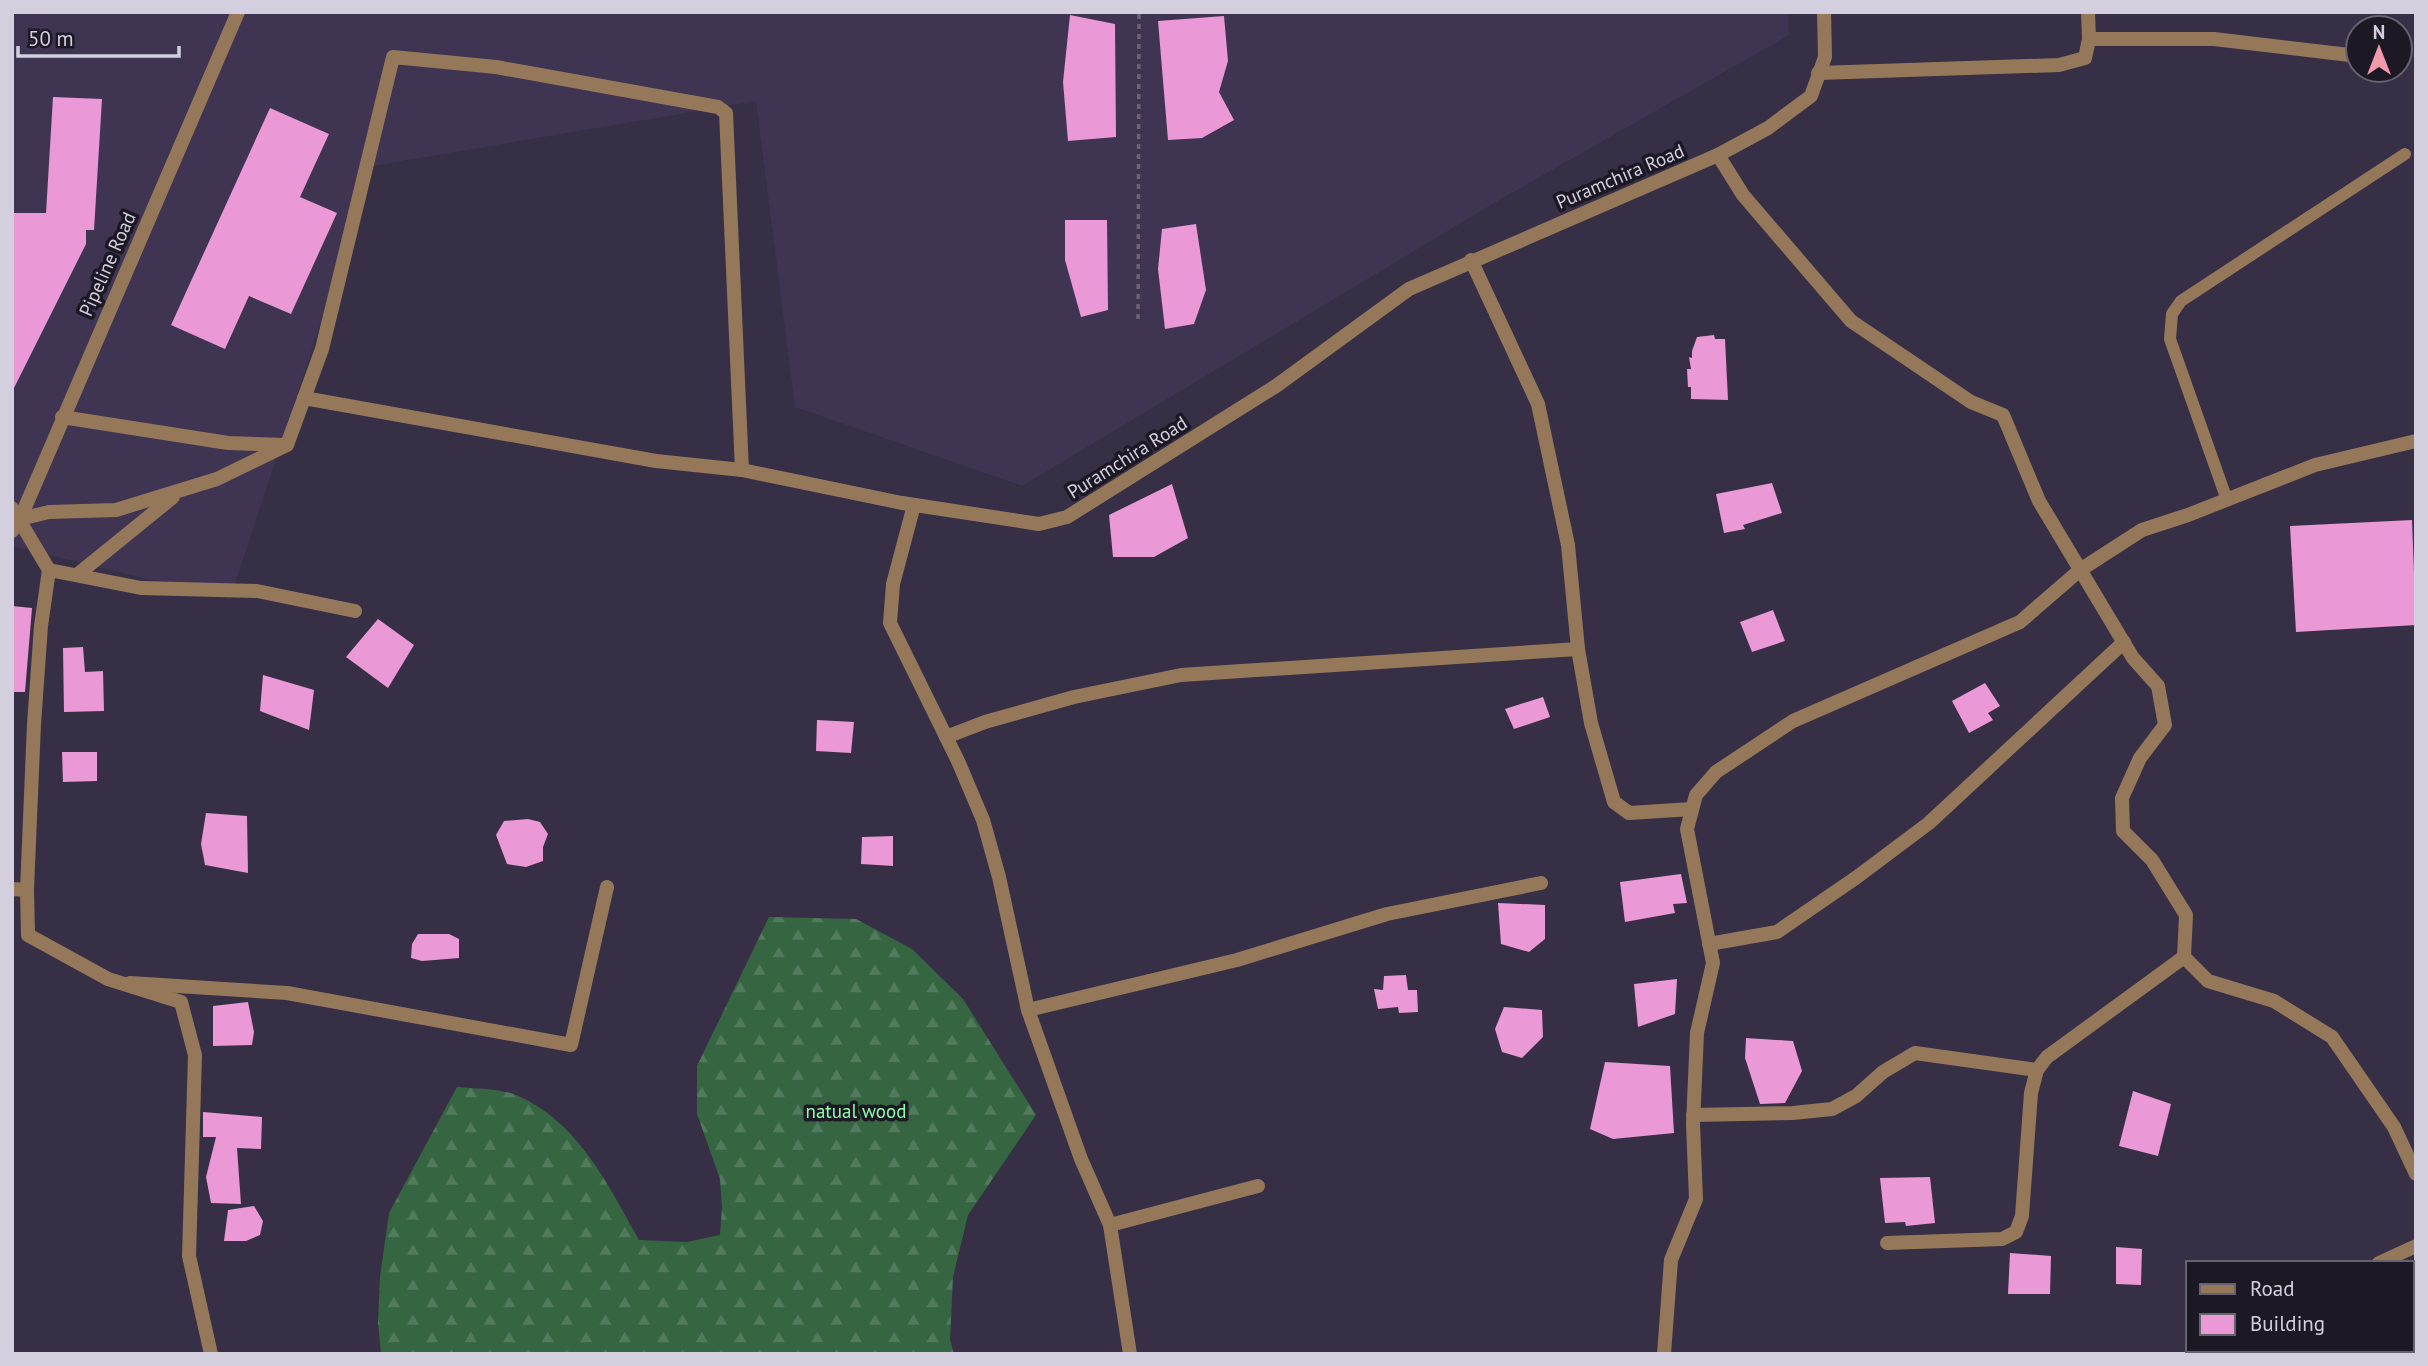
<svg xmlns="http://www.w3.org/2000/svg" width="2428" height="1366" font-family="'PT Sans',sans-serif">
<style>
.built{fill:#3f3452}
.forest{fill:url(#forest-firs)}
.building{fill:#ea98d6}
.lines{fill:none;stroke-linecap:round;stroke-linejoin:round}
.path{stroke:#6a6378;stroke-width:3.5;stroke-dasharray:5 5;stroke-linecap:butt}
.service{stroke:#95785a;stroke-width:12}
.minor{stroke:#95785a;stroke-width:14}
.tertiary{stroke:#95785a;stroke-width:14}
.labels{text-anchor:middle;stroke-width:7;stroke-linejoin:round;paint-order:stroke}
.street-label{font-size:19px;fill:#d4cfdf;stroke:#1d1924}
.park-label{font-size:19px;fill:#8dfda9;stroke:#1d1924}
</style>
<defs>
<pattern id="forest-firs" width="22" height="20" patternUnits="userSpaceOnUse" patternTransform="scale(1.75)"><rect width="22" height="20" fill="#366541"/><path d="M5 1l3.5 6h-7zM16 11l3.5 6h-7z" fill="#527a5c"/></pattern>
</defs>
<rect width="100%" height="100%" fill="#372f46"/>
<path class="built" d="M12,12H1788L1789,35L1496,202L1022,486L795,407L756,101L372,166L230,599L12,546Z"/>
<path class="forest" d="M769,917L856,919L912,949L963,999L1036,1115L968,1215L953,1277L950,1340L954,1354H381L378,1322L380,1277L389,1213L457,1087C475,1089 499,1088 516,1095C578,1121 608,1185 639,1240L687,1242L720,1235L722,1207L720,1179L697,1114V1066Z"/>
<g class="building">
<path d="M1070,15L1115,24L1116,137L1068,141L1063,82Z"/>
<path d="M1224,16L1228,61L1219,92L1234,120L1202,138L1168,140L1158,21Z"/>
<path d="M53,97L102,99L94,230H86V244L12,392V213H46Z"/>
<path d="M270,108L329,134L300,197L337,213L291,314L249,296L225,349L171,325Z"/>
<path d="M1065,220H1107L1108,310L1081,317L1065,260Z"/>
<path d="M1196,224L1206,290L1194,324L1165,329L1158,269L1162,229Z"/>
<path d="M1714,335L1715,339H1725L1728,400L1691,399V387H1688L1687,369H1691L1689,357L1692,358V351L1697,337Z"/>
<path d="M1772,483L1782,513L1743,525L1745,529L1724,533L1716,494Z"/>
<path d="M1172,484L1188,538L1154,557H1113L1109,515Z"/>
<path d="M2412,520L2416,625L2296,632L2290,526Z"/>
<path d="M12,606L32,608L25,692H12Z"/>
<path d="M1773,610L1785,641L1752,652L1740,622Z"/>
<path d="M378,619L414,645L388,688L346,657Z"/>
<path d="M83,647L85,672L103,671L104,711L64,712L63,648Z"/>
<path d="M263,675L314,690L309,730L260,711Z"/>
<path d="M1985,683L2000,706L1988,713L1993,720L1969,733L1952,701Z"/>
<path d="M1543,697L1550,717L1514,729L1505,709Z"/>
<path d="M817,720L854,722L851,753L816,751Z"/>
<path d="M62,752H97V781L63,782Z"/>
<path d="M206,813L247,816L248,873L205,865L201,844Z"/>
<path d="M528,819L540,822L548,834L543,847V861L526,867L507,864L496,835L504,821Z"/>
<path d="M893,836V866L861,864L862,837Z"/>
<path d="M1681,874L1687,903L1673,904L1675,913L1625,922L1620,882Z"/>
<path d="M1498,903L1545,905V939L1529,952L1501,944Z"/>
<path d="M418,934H449L459,939V958L422,961L411,958L412,944Z"/>
<path d="M1406,975L1408,990H1417L1418,1012L1399,1013L1398,1007L1378,1009L1374,989L1383,990L1384,976Z"/>
<path d="M1677,979L1675,1014L1638,1027L1634,984Z"/>
<path d="M248,1002L254,1032L252,1045L213,1046V1006Z"/>
<path d="M1504,1007L1542,1010L1543,1037L1522,1058L1502,1052L1495,1029Z"/>
<path d="M1746,1038L1793,1041L1802,1071L1785,1103L1760,1104L1745,1058Z"/>
<path d="M1605,1062L1670,1066L1674,1133L1613,1139L1590,1129Z"/>
<path d="M2133,1091L2171,1104L2158,1156L2119,1146Z"/>
<path d="M203,1112L262,1117L261,1149L237,1148L241,1204L211,1203L206,1177L216,1137H203Z"/>
<path d="M1930,1177L1935,1223L1906,1226L1905,1222L1885,1223L1880,1178Z"/>
<path d="M254,1206L263,1221L260,1235L246,1241H224L228,1210Z"/>
<path d="M2116,1247L2142,1249L2141,1285L2116,1284Z"/>
<path d="M2010,1253L2051,1256L2050,1294H2008Z"/>
</g>
<g class="lines">
<path class="path" d="M1138,319L1139,12"/>
<path class="service" d="M2227,500L2170,339L2172,314L2181,301L2405,154"/>
<g class="minor">
<path d="M1824,12L1825,57L1811,96L1768,128L1718,155L1743,195L1851,321L1971,402L2003,415L2039,501L2133,658L2158,686L2165,725L2140,758L2122,798L2123,831L2152,860L2186,915L2184,957L2208,981L2274,1001L2332,1037L2394,1127L2416,1174"/>
<path d="M2089,39H2214L2358,56"/>
<path d="M1818,73L2059,65L2085,58L2089,39L2088,12"/>
<path d="M1471,260L1538,404L1568,545L1578,649L1591,723L1614,802L1629,813L1692,809"/>
<path d="M304,398L656,461L742,470L902,503L1039,524L1067,517L1276,386L1409,289L1718,155"/>
<path d="M62,417L228,443L286,445"/>
<path d="M914,505L893,584L890,623L958,761L983,820L999,877L1028,1010L1081,1159L1110,1225L1130,1354"/>
<path d="M20,519L49,512L116,510L217,479L287,445L322,349L393,57L496,67L718,107L726,113L742,470"/>
<path d="M49,570L141,588L257,591L355,611"/>
<path d="M77,575L173,497"/>
<path d="M946,737L985,722L1074,697L1181,675L1578,649"/>
<path d="M12,889L27,890"/>
<path d="M1709,944L1777,932L1857,877L1929,823L2124,642"/>
<path d="M130,983L287,993L571,1045L607,887"/>
<path d="M1028,1010L1237,960L1387,914L1541,883"/>
<path d="M1693,1115L1793,1113L1832,1109L1856,1096L1883,1072L1915,1053L2037,1070"/>
<path d="M1110,1225L1258,1186"/>
<path d="M1887,1243L2002,1239L2016,1232L2022,1216L2031,1093L2037,1070L2047,1057L2184,957"/>
<path d="M2379,1263L2416,1246"/>
<path d="M1664,1354L1671,1260L1696,1199L1693,1124L1697,1033L1713,963L1687,829L1696,795L1716,772L1793,721L2020,622L2080,570L2142,530L2188,515L2315,465L2416,441"/>
<path d="M2281,1354L2283,1350"/>
</g>
<g class="tertiary">
<path d="M12,508L49,570L41,626L34,724L27,890L28,935L108,979L181,1002L195,1055L189,1256L211,1354"/>
<path d="M12,531L20,519L238,12"/>
</g>
</g>
<g class="labels">
<g class="street-label">
<text transform="translate(1620 176) rotate(-23)" y="7">Puramchira Road</text>
<text transform="translate(107 264) rotate(-66)" y="7">Pipeline Road</text>
<text transform="translate(1127 457) rotate(-32)" y="7">Puramchira Road</text>
</g>
<g class="park-label">
<text x="856" y="1118">natual wood</text>
</g>
</g>
<rect width="2428" height="1366" fill="none" stroke="#d4cfdf" stroke-width="28"/>
<rect x="2186" y="1261" width="228" height="91" fill="#1d1924" stroke="#66626f" stroke-width="2"/>
<rect x="2200" y="1284" width="35" height="10" fill="#95785a" stroke="#66626f" stroke-width="2"/>
<text x="2250" y="1296" font-size="21" fill="#d4cfdf">Road</text>
<rect x="2200" y="1314" width="35" height="21" fill="#ea98d6" stroke="#66626f" stroke-width="2"/>
<text x="2250" y="1331" font-size="21" fill="#d4cfdf">Building</text>
<g transform="translate(2379 49)"><circle r="33" fill="#1d1924" stroke="#66626f" stroke-width="2"/>
<path d="M0-5L12 26L0 18L-12 26Z" fill="#f29aac"/>
<text y="-10" font-size="19" font-weight="bold" text-anchor="middle" fill="#d4cfdf">N</text>
</g>
<path d="M18 46v10h161v-10" fill="none" stroke="#d4cfdf" stroke-width="3.5"/>
<text x="28" y="46" font-size="21" fill="#d4cfdf" stroke="#1d1924" stroke-width="5" paint-order="stroke">50 m</text>
</svg>
